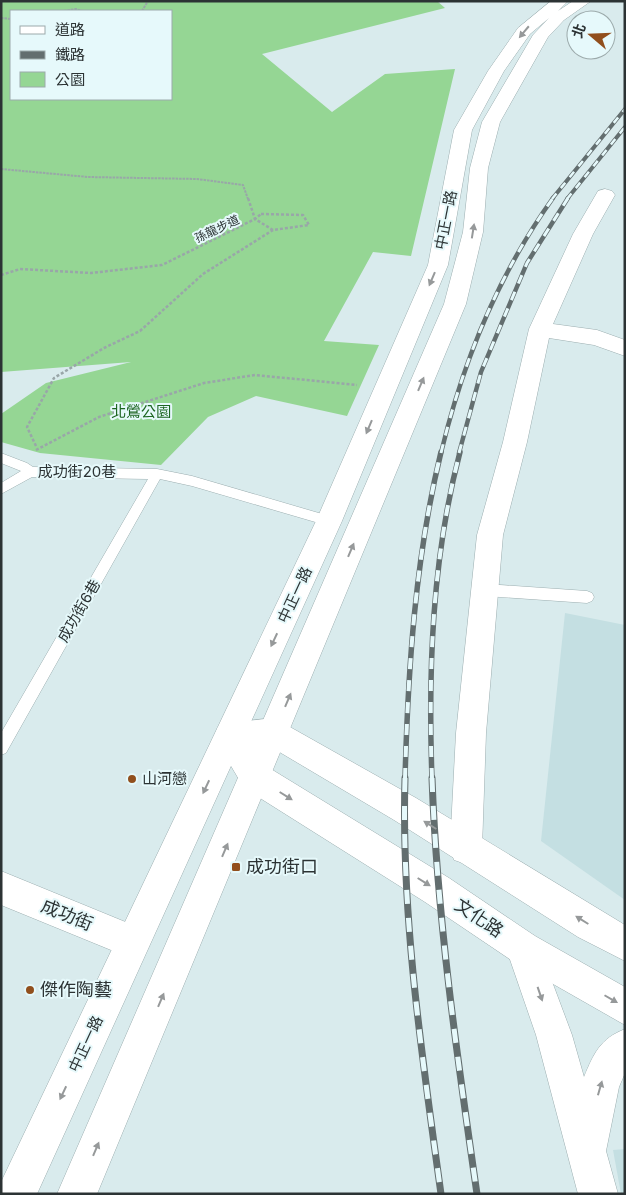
<svg xmlns="http://www.w3.org/2000/svg" width="626" height="1195" font-family="Inter,'Noto Sans TC',sans-serif">
<style>
.built{fill:#c4dfe2}
.green{fill:#95d694;fill-rule:evenodd}
.lines{fill:none;stroke-linecap:round;stroke-linejoin:round}
.service-casing{stroke:#9caeb0;stroke-width:1}
.minor-casing{stroke:#9caeb0;stroke-width:1}
.tertiary-casing{stroke:#9caeb0;stroke-width:1}
.secondary-casing{stroke:#9caeb0;stroke-width:1}
.path-far1{stroke:#99a6a8;stroke-width:2;stroke-dasharray:2.5 1;stroke-linecap:butt}
.path{stroke:#99a6a8;stroke-width:2.5;stroke-dasharray:3 2;stroke-linecap:butt}
.service{fill:#fff;fill-rule:evenodd}
.minor{fill:#fff;fill-rule:evenodd}
.tertiary{fill:#fff;fill-rule:evenodd}
.secondary{fill:#fff;fill-rule:evenodd}
.rail-far3-casing{stroke:#636e6f;stroke-width:4}
.rail-far2-casing{stroke:#636e6f;stroke-width:4.5}
.rail-far1-casing{stroke:#636e6f;stroke-width:5.5}
.rail-casing{stroke:#636e6f;stroke-width:7}
.rail-far3{stroke:#e6f9fb;stroke-width:2.5;stroke-dasharray:7;stroke-linecap:butt}
.rail-far2{stroke:#e6f9fb;stroke-width:3;stroke-dasharray:9;stroke-linecap:butt}
.rail-far1{stroke:#e6f9fb;stroke-width:4;stroke-dasharray:11;stroke-linecap:butt}
.rail{stroke:#e6f9fb;stroke-width:5;stroke-dasharray:14;stroke-linecap:butt}
.oneway{fill:#96999a}
.poi-dot{fill:#914f1d;stroke:#e6f9fb;stroke-width:2}
.labels{text-anchor:middle;stroke-width:4;stroke-linejoin:round;paint-order:stroke}
.far-street-label{font-size:12px;fill:#2c3334;stroke:#e6f9fb}
.street-label{font-size:15px;fill:#2c3334;stroke:#e6f9fb}
.park-label{font-size:15px;fill:#1d6622;stroke:#e6f9fb}
.poi-label{font-size:15px;fill:#2c3334;stroke:#e6f9fb;text-anchor:start}
.near-poi-label{font-size:18px;fill:#2c3334;stroke:#e6f9fb;text-anchor:start}
.near-street-label{font-size:18px;fill:#2c3334;stroke:#e6f9fb}
</style>
<rect width="100%" height="100%" fill="#d9ebed"/>
<g class="built">
<path d="M565,613L625,625V900L541,841Z"/>
<path d="M625,1149V1194H621L613,1150Z"/>
</g>
<path class="green" d="M1,1H437L445,8L262,54L332,112L385,74L455,69L411,256L373,252L324,341L379,345L347,416L256,396L208,417L161,465L40,453L1,442V414L46,383L131,362L1,372ZM11,11H171V99H11Z"/>
<g class="lines">
<defs>
<g id="service">
<path d="M1,453L27,463L33,467L157,469L192,476L329,516L335,521L329,526L192,486L160,479L6,753L1,755V733L148,479L32,477L1,494V483L21,471L1,463Z"/>
<path d="M486,584L587,591L592,593L594,597L592,601L587,603L486,596L481,594L479,590L481,586Z"/>
</g>
<g id="minor">
<path d="M605,189L612,191L615,195L593,234L553,324L597,330L625,340V356L594,345L549,338L527,442L503,535L486,733L482,848L478,860L466,864L454,860L450,848L456,733L477,535L503,442L529,329L573,234L598,191Z"/>
<path d="M1,871L145,930L150,942L145,954L133,959L1,905Z"/>
<path d="M523,931L535,936L572,1035L584,1077C594,1053 600,1039 625,1029V1073L619,1087L606,1151L618,1194H578L536,1035L506,948L511,936Z"/>
</g>
<path id="tertiary" d="M274,718L416,798L625,925V961L578,937L394,820L271,747L254,749L266,766L449,878L535,936L625,987V1025L511,960L425,902L244,788L214,737L218,727L229,723Z"/>
<path id="secondary" d="M551,1H568L558,11L573,1H591L564,20L548,37L500,122L488,168L483,232L466,304L97,1194H57L444,304L463,232L470,168L482,122L533,35L549,18L530,34L504,71L472,130L448,265L342,521L37,1194H1L2,1180L316,521L428,265L454,130L488,71L518,28Z"/>
</defs>
<use href="#service" class="service-casing"/>
<use href="#minor" class="minor-casing"/>
<use href="#tertiary" class="tertiary-casing"/>
<use href="#secondary" class="secondary-casing"/>
<g class="path-far1">
<path d="M64,11L76,9L82,11"/>
<path d="M142,11L148,1"/>
<path d="M1,18L11,19"/>
<path d="M1,169L88,177L197,179L243,185L248,199"/>
</g>
<g class="path">
<path d="M261,214L303,215L309,225L273,230L255,219Z"/>
<path d="M1,275L20,269L91,273L162,265L255,219L248,198"/>
<path d="M36,446L27,427L54,378L104,348L140,331L203,274L273,230"/>
<path d="M36,450L99,417L204,383L255,375L357,385"/>
</g>
<use href="#service" class="service"/>
<use href="#minor" class="minor"/>
<use href="#tertiary" class="tertiary"/>
<use href="#secondary" class="secondary"/>
<defs>
<g id="rail-far3">
<path d="M552,199L625,109"/>
<path d="M567,199L625,127"/>
</g>
<g id="rail-far2">
<path d="M441,453C463,361 498,275 553,198"/>
<path d="M459,453L481,372L527,263L568,198"/>
</g>
<g id="rail-far1">
<path d="M405,779C408,669 415,559 441,452"/>
<path d="M432,779C428,670 432,558 460,452"/>
</g>
<g id="rail">
<path d="M405,778C401,917 422,1056 441,1194"/>
<path d="M432,778C437,917 457,1056 477,1194"/>
</g>
</defs>
<use href="#rail-far3" class="rail-far3-casing"/>
<use href="#rail-far2" class="rail-far2-casing"/>
<use href="#rail-far1" class="rail-far1-casing"/>
<use href="#rail" class="rail-casing"/>
<use href="#rail-far3" class="rail-far3"/>
<use href="#rail-far2" class="rail-far2"/>
<use href="#rail-far1" class="rail-far1"/>
<use href="#rail" class="rail"/>
</g>
<defs><path id="oneway-solid" d="M-6-.8H1V-3.2L6.5 0L1 3.2V.8H-6Z" transform="scale(1.25)"/></defs>
<g class="oneway">
<use href="#oneway-solid" transform="translate(524 32) rotate(130)"/>
<use href="#oneway-solid" transform="translate(473 231) rotate(-81)"/>
<use href="#oneway-solid" transform="translate(432 279) rotate(113)"/>
<use href="#oneway-solid" transform="translate(421 384) rotate(-67)"/>
<use href="#oneway-solid" transform="translate(369 427) rotate(113)"/>
<use href="#oneway-solid" transform="translate(351 550) rotate(-67)"/>
<use href="#oneway-solid" transform="translate(274 640) rotate(115)"/>
<use href="#oneway-solid" transform="translate(288 700) rotate(-67)"/>
<use href="#oneway-solid" transform="translate(206 787) rotate(115)"/>
<use href="#oneway-solid" transform="translate(286 796) rotate(32)"/>
<use href="#oneway-solid" transform="translate(430 825) rotate(-148)"/>
<use href="#oneway-solid" transform="translate(225 850) rotate(-67)"/>
<use href="#oneway-solid" transform="translate(424 882) rotate(32)"/>
<use href="#oneway-solid" transform="translate(582 920) rotate(-148)"/>
<use href="#oneway-solid" transform="translate(540 994) rotate(71)"/>
<use href="#oneway-solid" transform="translate(611 999) rotate(30)"/>
<use href="#oneway-solid" transform="translate(161 1000) rotate(-67)"/>
<use href="#oneway-solid" transform="translate(600 1088) rotate(-74)"/>
<use href="#oneway-solid" transform="translate(63 1093) rotate(115)"/>
<use href="#oneway-solid" transform="translate(96 1149) rotate(-67)"/>
</g>
<g class="poi-dot">
<circle cx="132" cy="779" r="5"/>
<rect x="231" y="862" width="10" height="10" rx="2.5"/>
<circle cx="30" cy="990" r="5"/>
</g>
<g class="labels">
<g class="far-street-label">
<text transform="translate(217 229) rotate(-25)" y="4">孫龍步道</text>
</g>
<g class="street-label">
<text transform="translate(446 220) rotate(-79)" y="5">中正一路</text>
<text x="77" y="477">成功街20巷</text>
<text transform="translate(295 595) rotate(-65)" y="5">中正一路</text>
<text transform="translate(79 611) rotate(-60)" y="5">成功街6巷</text>
<text transform="translate(86 1044) rotate(-65)" y="5">中正一路</text>
</g>
<g class="park-label">
<text x="141" y="417">北鶯公園</text>
</g>
<g class="poi-label">
<text x="142" y="784">山河戀</text>
</g>
<g class="near-poi-label">
<text x="246" y="873">成功街口</text>
<text x="40" y="996">傑作陶藝</text>
</g>
<g class="near-street-label">
<text transform="translate(67 915) rotate(22)" y="6">成功街</text>
<text transform="translate(479 918) rotate(34)" y="6">文化路</text>
</g>
</g>
<rect width="626" height="1195" fill="none" stroke="#2c3334" stroke-width="5"/>
<rect x="10" y="10" width="162" height="90" fill="#e6f9fb" stroke="#9caaab"/>
<rect x="20" y="26" width="25" height="8" fill="#ffffff" stroke="#9caaab"/>
<text x="55" y="35" font-size="15" fill="#2c3334">道路</text>
<rect x="20" y="51" width="25" height="8" fill="#636e6f" stroke="#9caaab"/>
<text x="55" y="60" font-size="15" fill="#2c3334">鐵路</text>
<rect x="20" y="72" width="25" height="15" fill="#95d694" stroke="#9caaab"/>
<text x="55" y="85" font-size="15" fill="#2c3334">公園</text>
<g transform="translate(591 35) rotate(289)"><circle r="24" fill="#e6f9fb" stroke="#9caaab"/>
<path d="M0-4L9 19L0 12L-9 19Z" fill="#914f1d"/>
<text y="-8" font-size="14" font-weight="bold" text-anchor="middle" fill="#2c3334">北</text>
</g>
</svg>
